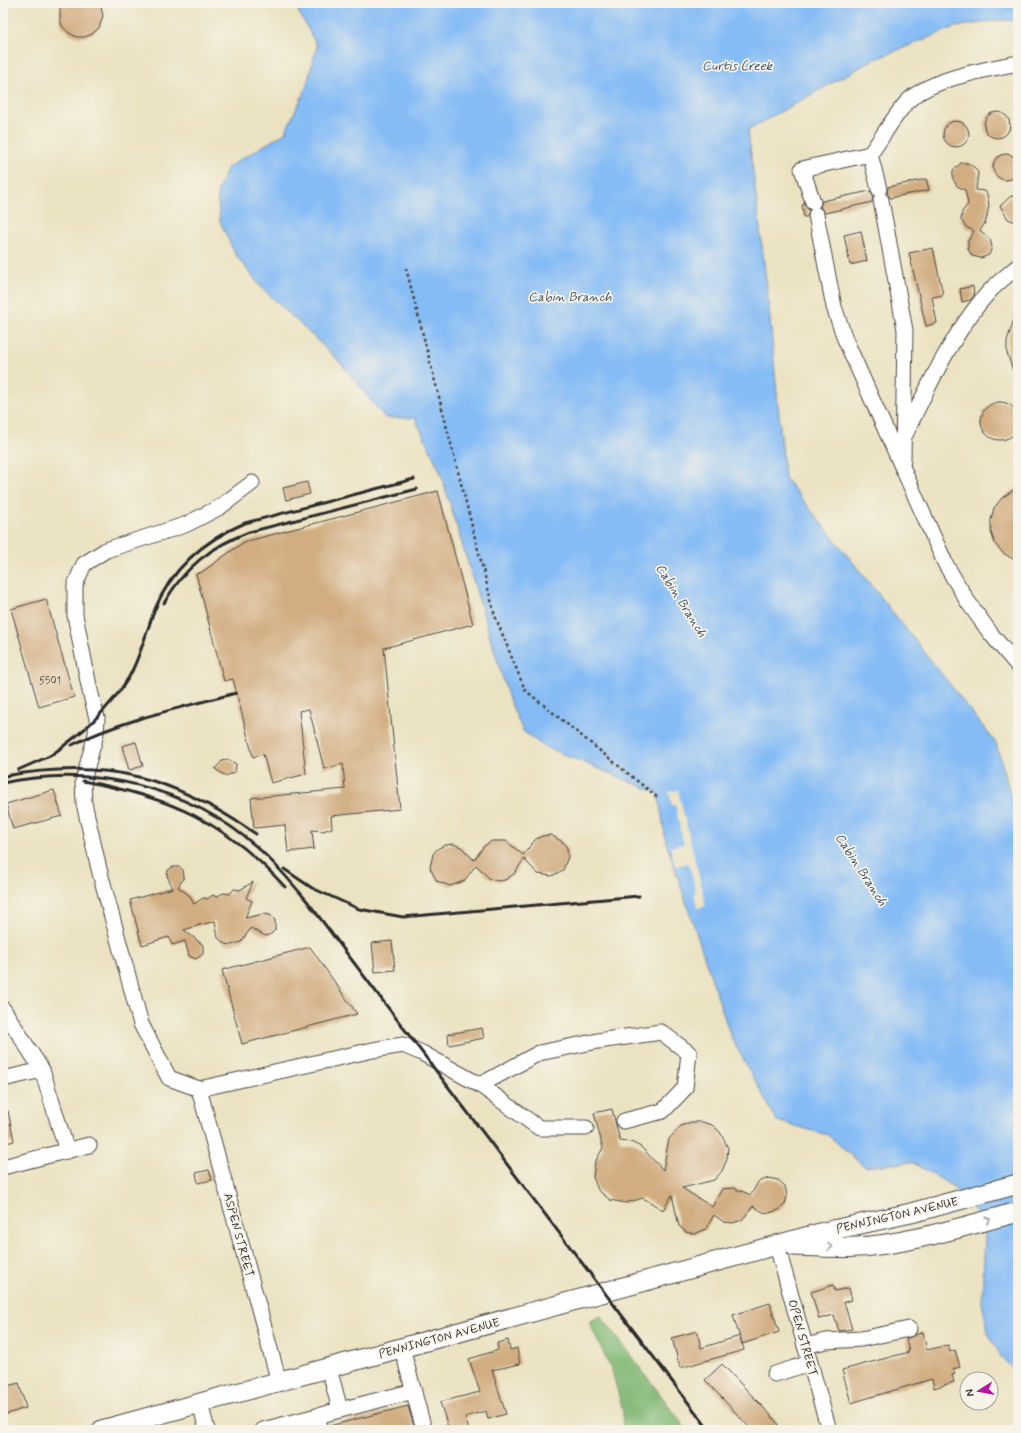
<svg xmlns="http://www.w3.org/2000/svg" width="1021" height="1433" font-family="Mynerve,sans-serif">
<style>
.forest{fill:#82b976;stroke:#567250}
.water{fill:#85bcf5;stroke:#587490}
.pier{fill:#ebe2c1}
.building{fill:#d1ad81}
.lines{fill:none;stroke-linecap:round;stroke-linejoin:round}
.minor-casing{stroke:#484642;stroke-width:17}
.major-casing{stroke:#484642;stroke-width:21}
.path{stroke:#484642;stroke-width:2.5;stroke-dasharray:3 3;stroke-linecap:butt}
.minor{stroke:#fff;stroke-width:15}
.major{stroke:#fff;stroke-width:19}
.rail{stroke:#2b2b2b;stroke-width:3}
.oneway{stroke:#a0a0a0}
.labels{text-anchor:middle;stroke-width:3.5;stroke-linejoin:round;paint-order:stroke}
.number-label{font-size:10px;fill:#544c40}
.street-label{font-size:12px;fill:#2b2b2b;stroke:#f7f3e8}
.water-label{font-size:13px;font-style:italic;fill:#465668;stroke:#f7f3e8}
</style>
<rect width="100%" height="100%" fill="#f7f3e8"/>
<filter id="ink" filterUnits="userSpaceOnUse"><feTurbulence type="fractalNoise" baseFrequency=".025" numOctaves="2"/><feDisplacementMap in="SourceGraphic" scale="8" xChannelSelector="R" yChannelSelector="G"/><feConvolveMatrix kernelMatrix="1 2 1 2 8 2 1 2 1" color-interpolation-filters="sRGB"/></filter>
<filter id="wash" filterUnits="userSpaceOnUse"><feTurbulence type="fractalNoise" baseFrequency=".012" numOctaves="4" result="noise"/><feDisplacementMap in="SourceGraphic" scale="16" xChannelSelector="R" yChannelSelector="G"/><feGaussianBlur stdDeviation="0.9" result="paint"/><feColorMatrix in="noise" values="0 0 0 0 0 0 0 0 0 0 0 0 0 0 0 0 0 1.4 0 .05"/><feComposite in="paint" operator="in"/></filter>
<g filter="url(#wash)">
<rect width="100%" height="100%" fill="#ebe2c1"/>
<path class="forest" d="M601,1316L687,1430H622L623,1412L613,1374L589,1322Z"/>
<path class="water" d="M294,3H1018V21L1000,20L955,27L871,61L748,130L767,288L785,478L884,601L996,743L1018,822V1373L1002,1358L988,1333L982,1302L985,1236L979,1216L952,1186L912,1162L865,1167L828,1135L777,1121L731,1037L666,842L658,793L543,746L523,731L509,699L440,471L415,418H385L339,361L260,286L235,254L220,221L217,193L228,167L285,133L306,88L317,46Z"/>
<path class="pier" d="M678,790L706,906L697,908L694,892L696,891L689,863L675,866L670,847L684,844L675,805H672L669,792Z"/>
<g id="blocks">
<g class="building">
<path d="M63,3H100L103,16L99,28L92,34L85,37H77L69,33L62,26L60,19V9Z"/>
<circle cx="997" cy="125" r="13"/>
<circle cx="956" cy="134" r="13"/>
<circle cx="1006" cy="167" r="13"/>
<path d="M961,163H968L975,168L978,173L976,190L985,191L987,194L989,205L986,221L980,231L990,239L992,247L989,255L981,258L972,256L968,249V241L974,231L966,227L961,220L962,212L968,204L965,190L957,186L953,179V170Z"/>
<path d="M926,179L929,190L890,198L887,193L888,187Z"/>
<path d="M870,191L873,196L872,202L825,213L820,207L822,201Z"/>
<path d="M1011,196L1018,197V223L1008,219L1000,206Z"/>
<path d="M804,204L809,210L807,217H804L802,205Z"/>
<path d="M861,231L867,261L850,265L844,235Z"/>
<path d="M933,248L943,295L932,297L937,323L926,326L909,253Z"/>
<path d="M973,286L974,295L970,300L962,302L960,289Z"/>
<path d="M1016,313L1018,314V380H1016L1007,353V341Z"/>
<circle cx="1000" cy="421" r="19"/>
<path d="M307,482L310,494L286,500L283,488Z"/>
<path d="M1018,487V562L1003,553L995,544L991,532V520L994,508L1002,498Z"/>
<path d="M438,491L473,624L384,648L400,809L331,816L332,828L323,831L312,830L314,849L288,852L285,825L254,828L251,798L345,789L343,764L324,769L309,709L299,711L306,774L271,783L263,754L253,757L233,679L224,681L196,574L202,572L244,542Z"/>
<path d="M46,599L74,697L39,707L11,609Z"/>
<path d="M136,742L143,766L129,770L122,746Z"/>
<path d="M228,759L236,764L235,772L226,776L215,769L222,761Z"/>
<path d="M54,790L62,816L13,829L6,804Z"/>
<path d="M551,835L563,842L567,848L568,857L563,870L552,876L538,874L524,859L514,874L505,880L498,881L490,879L476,865L464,881L450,886L437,881L430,868L433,854L437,849L445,845L454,844L461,847L474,860L484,846L492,841H506L523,855L536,839L542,836Z"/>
<path d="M173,867H179L183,870L184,877L178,887L189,895L194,904L203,898L207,899L213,895L216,897L223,893L230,894L234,889L240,890L253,882L246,898L252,901L245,918L264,914L270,915L275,920V930L270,935L265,936L251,928L241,942L231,945L225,944L218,938L215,921L201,925L199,924L200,925L184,930L203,945V954L196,959L189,956L185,941L172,945L169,937L142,945L130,900L173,888L167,876L168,870Z"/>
<path d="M392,941L395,970L375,972L372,943Z"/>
<path d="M310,947L357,1014L242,1044L222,970Z"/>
<path d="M482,1028L484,1038L449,1045L448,1034Z"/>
<path d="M612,1109L620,1141L631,1142L641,1147L663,1170L669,1139L681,1126L691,1122H702L712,1125L720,1132L728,1148L727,1159L722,1171L714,1180L682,1188L712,1207L722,1189L734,1188L751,1195L758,1182L769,1178L778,1180L785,1186L787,1196L785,1204L779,1210L769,1213L763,1212L753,1206L742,1220L733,1223L724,1222L714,1215L706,1229L695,1234L686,1232L679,1226L672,1195L663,1210L643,1198L626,1203L610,1200L598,1190L593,1177L595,1162L603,1148L594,1113Z"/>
<path d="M3,1111H8L14,1141L3,1144Z"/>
<path d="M209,1170L212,1180L198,1183L196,1173Z"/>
<path d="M833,1285L835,1291L849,1288L852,1300L844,1302L852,1329L839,1331L834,1315L819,1319L811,1292Z"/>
<path d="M770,1303L779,1332L742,1344L733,1315Z"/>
<path d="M697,1331L701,1348L740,1336L744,1350L680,1368L672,1338Z"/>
<path d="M923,1332L927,1350L948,1345L950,1352L955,1350L960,1367L953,1369L955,1374L952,1375L954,1382L934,1388L932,1379L851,1403L842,1370L909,1352L906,1339Z"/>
<path d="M508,1340L510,1350L517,1348L520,1364L492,1370L506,1414L488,1419L486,1411L465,1417L469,1430H449L440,1402L480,1392L469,1359L498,1350L497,1343Z"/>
<path d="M722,1364L776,1421L780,1430H752L705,1380Z"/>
<path d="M19,1383L26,1408L3,1415V1387Z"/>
<path d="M408,1406L415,1430H330L329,1426Z"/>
</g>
</g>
</g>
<g filter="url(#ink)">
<use href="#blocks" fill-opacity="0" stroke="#484642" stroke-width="1"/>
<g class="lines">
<defs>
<g id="minor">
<path d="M870,154C882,138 894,116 907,102C929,79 987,69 1018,63"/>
<path d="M881,200L905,330L903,461"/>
<path d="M813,202L802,169L870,154L879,189"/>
<path d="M816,215L834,307L845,339L946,565L968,602L991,634L1018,666"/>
<path d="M905,435C927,388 954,331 988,293C997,283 1008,275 1018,266"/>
<path d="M252,483L220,507L185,525L106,550L84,564L75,585V615L90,691L97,718L96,734L83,781L84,803L99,869L141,1024L169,1078L199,1089L373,1050L403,1045L422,1053L480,1085L539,1128H586"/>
<path d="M3,1009L42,1070L67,1151"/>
<path d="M3,1079L42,1070"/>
<path d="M480,1085L539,1053L598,1041L661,1032L689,1053L685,1088L663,1111L624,1121"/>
<path d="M199,1089L279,1382"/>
<path d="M3,1167L89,1145"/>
<path d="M777,1246L829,1430"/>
<path d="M805,1346L826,1341L861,1339L909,1329"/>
<path d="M402,1348L424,1430"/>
<path d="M775,1374L810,1363"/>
<path d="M200,1403L207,1430"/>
<path d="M340,1410L414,1391"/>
<path d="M317,1416L321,1430"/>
<path d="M263,1430L340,1410L329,1368"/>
</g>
<g id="major">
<path d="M794,1246C820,1247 846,1249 871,1246C921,1240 970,1225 1018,1212"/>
<path d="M102,1430L824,1232L911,1213L1018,1184"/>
</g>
</defs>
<use href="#minor" class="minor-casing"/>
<use href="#major" class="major-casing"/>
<path class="path" d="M406,268L495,616L525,690L657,797"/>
<use href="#minor" class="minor"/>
<use href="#major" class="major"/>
<g class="rail">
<path d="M164,603C185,567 210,547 249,532L417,489"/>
<path d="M72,745C124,719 181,708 236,693"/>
<path d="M50,756C81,734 109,710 129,677C141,655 146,632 155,609C172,568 205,540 245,523L414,479"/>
<path d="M18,770L54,754"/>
<path d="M5,776C106,758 172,776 256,834"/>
<path d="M83,781C169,797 225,821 285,887"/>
<path d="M3,783C93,764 188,786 258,848C276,864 292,883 307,901L709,1430"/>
<path d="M284,869L312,888L359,909L403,917L639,896"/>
</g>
</g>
<defs><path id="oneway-chevron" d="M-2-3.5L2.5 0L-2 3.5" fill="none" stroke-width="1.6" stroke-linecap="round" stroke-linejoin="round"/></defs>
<g class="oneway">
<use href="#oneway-chevron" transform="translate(988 1220) rotate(-15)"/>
<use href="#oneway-chevron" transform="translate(830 1247) rotate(-1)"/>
</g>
</g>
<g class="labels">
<g class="number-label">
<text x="50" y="684">5501</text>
</g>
<g class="street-label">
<text transform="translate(897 1215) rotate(-13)" y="4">PENNINGTON AVENUE</text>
<text transform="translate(239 1235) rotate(75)" y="4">ASPEN STREET</text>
<text transform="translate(439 1338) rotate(-15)" y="4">PENNINGTON AVENUE</text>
<text transform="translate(803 1338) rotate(74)" y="4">OPEN STREET</text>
</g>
<g class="water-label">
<text x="737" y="70">Curtis Creek</text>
<text x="570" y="301">Cabin Branch</text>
<text transform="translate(682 600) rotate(58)" y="5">Cabin Branch</text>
<text transform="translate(862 869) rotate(57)" y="5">Cabin Branch</text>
</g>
</g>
<rect width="1021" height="1433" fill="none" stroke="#f7f3e8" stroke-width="16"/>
<g transform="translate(979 1391) rotate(259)"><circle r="19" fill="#f7f3e8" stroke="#a5a39c"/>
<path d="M0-3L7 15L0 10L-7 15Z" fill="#b5179e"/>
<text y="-6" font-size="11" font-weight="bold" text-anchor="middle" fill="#2b2b2b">N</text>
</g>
</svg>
